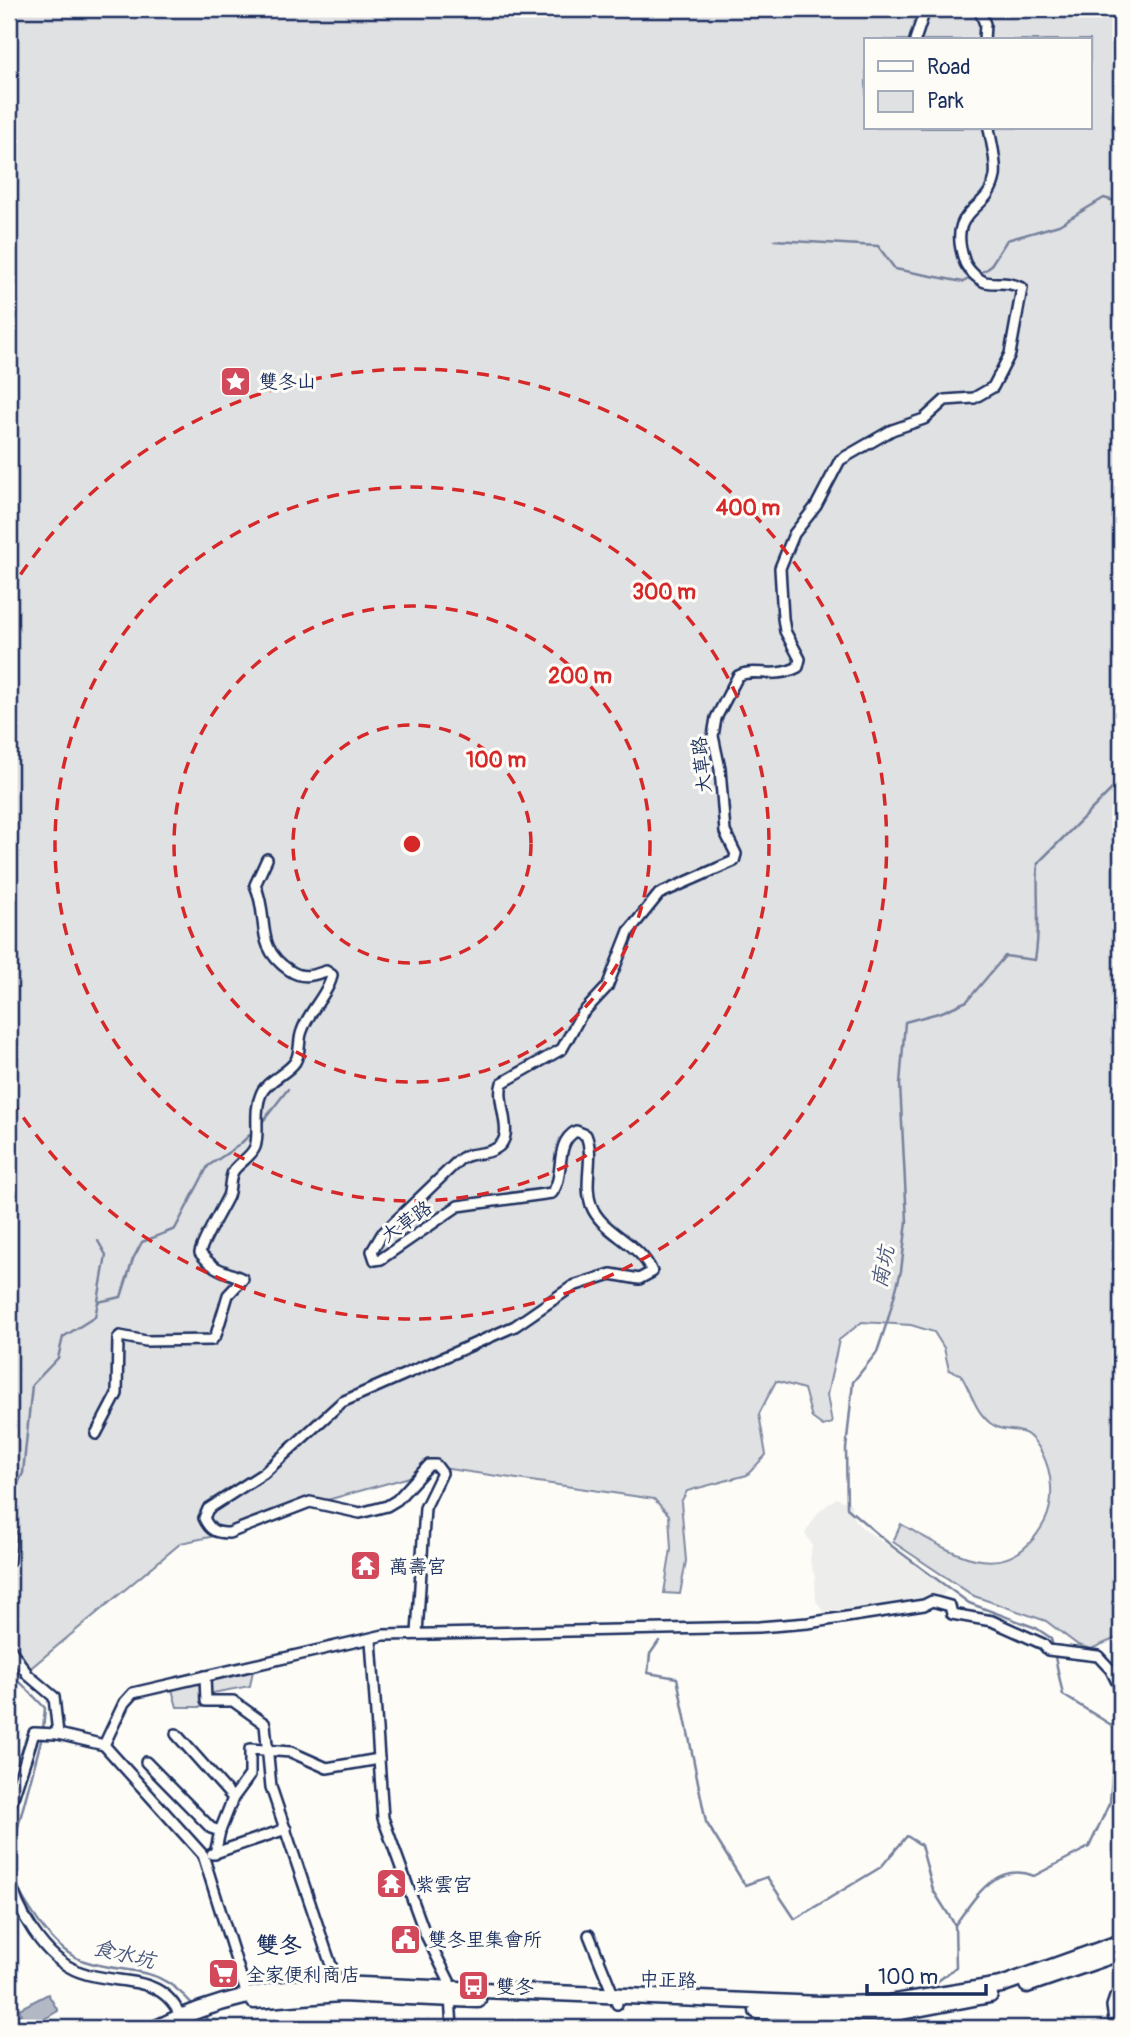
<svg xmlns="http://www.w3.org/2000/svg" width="1130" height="2037" font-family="Pangolin,'LXGW WenKai TC',sans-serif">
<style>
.built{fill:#edeeec}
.green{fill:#e0e1e3;stroke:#7e88a0;stroke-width:2;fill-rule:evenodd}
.water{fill:#b3b8c5;stroke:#76819c;stroke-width:2}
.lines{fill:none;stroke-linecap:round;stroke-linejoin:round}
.stream{stroke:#76819c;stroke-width:2.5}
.street-casing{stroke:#1b2f5e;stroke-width:14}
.primary-casing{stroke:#1b2f5e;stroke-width:19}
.street{stroke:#fdfcf7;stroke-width:9}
.primary{stroke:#fdfcf7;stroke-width:14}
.ring{fill:none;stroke:#d62828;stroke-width:3.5;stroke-dasharray:12 9}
.labels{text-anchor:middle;stroke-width:6;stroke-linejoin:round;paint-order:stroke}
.poi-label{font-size:19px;fill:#1b2f5e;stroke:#fdfcf7;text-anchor:start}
.street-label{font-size:19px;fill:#1b2f5e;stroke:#fdfcf7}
.water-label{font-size:21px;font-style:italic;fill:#49587d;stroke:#fdfcf7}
.quarter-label{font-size:23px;font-weight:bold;fill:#1b2f5e;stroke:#fdfcf7}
.centre{fill:#d62828;stroke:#fdfcf7;stroke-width:3.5}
.ring-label{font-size:21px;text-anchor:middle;font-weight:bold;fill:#d62828;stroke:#fdfcf7;stroke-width:6;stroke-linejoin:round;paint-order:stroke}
</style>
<rect width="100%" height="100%" fill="#fdfcf7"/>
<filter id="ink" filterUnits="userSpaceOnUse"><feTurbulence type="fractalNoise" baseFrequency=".0143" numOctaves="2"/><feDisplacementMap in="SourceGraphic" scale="14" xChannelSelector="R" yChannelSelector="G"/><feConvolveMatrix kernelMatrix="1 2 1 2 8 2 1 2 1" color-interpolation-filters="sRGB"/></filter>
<g filter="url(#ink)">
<path class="built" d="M836,1498L851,1504L854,1518L860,1526L948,1589L940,1598L825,1614L816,1601L815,1577L810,1561L812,1545L805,1533L818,1513Z"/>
<g class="green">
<path d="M9,9H1121V1636L1091,1649L1078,1645L1046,1621L974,1596L893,1542L901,1524C952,1553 1008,1591 1045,1521C1055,1501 1052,1472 1042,1453C1023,1418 1010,1438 990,1423C974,1410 971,1390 960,1374L949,1370L944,1348L934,1332L911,1325L862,1322L839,1340L827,1395L832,1423L823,1426L812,1418L804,1389L776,1381L759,1414L766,1455L747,1475L687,1491L681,1502L686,1561L680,1594L664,1593L671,1549L669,1515L654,1499L442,1468L320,1502L229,1533L181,1543L9,1686ZM866,40H1090V128H866Z"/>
<path d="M254,1665L250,1686L207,1694L210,1707H177L171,1686Z"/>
</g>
<path class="water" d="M48,1994L58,2011L29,2028H9V2021L21,2014L19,2009Z"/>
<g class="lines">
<g class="stream">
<path d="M774,240L878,246L895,269L963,282L989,268L1007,240L1059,225L1104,198L1121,203"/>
<path d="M1121,780L1038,863C1036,895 1041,927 1035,960L1005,956L967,1001L942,1012L905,1022L900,1084L907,1221L901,1271L888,1319L877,1352L853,1382L846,1449L847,1508L893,1547L969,1603L1036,1628L1051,1638L1063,1695L1121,1731"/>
<path d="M260,1125L288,1089"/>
<path d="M98,1301L106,1255L98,1241"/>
<path d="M9,1502L23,1473L32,1385L58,1358L63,1337L95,1317L98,1302L121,1297L133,1259L142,1242L175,1229L208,1166L238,1146L255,1130"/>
<path d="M659,1641L650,1654L648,1673L677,1678L706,1822L745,1885L767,1877L795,1919L881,1867L907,1836L921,1845L933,1890L955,1925C975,1898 995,1861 1034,1876L1089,1847L1110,1802L1112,1776L1121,1765"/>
<path d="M9,1677L22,1684L45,1708L43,1730"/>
<path d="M14,1877L16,1834L42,1737"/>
<path d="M16,1886C31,1912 54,1951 84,1961C134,1977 155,1961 195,2007"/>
<path d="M933,1985L956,1967L955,1925"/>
<path d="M202,2015L217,2028"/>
</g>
<defs>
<g id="street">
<path d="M979,9L985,24L984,40"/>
<path d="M915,40L924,13"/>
<path d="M96,1434L117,1394L118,1339L120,1336L146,1341L212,1340L216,1335L228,1295L243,1279C222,1269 217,1273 200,1253C201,1243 222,1209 228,1196C231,1188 229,1177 234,1170C240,1162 251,1157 255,1147C260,1133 253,1112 261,1094C266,1081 287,1074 295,1062C301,1053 298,1040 302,1031C308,1012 330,991 332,975L326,971C312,976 302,979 289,970C253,946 270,918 255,885L267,859"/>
<path d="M9,1561L11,1534"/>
<path d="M417,1634L425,1508L442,1473L436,1465H429L397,1500L387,1506L360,1513L310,1502L229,1533C216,1533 210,1531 204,1518L208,1509L264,1473L342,1402L515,1326L573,1286L611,1274L639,1279L652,1272C640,1242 602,1234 591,1205C583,1182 595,1157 586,1135L576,1131C553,1144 566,1175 552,1193L458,1206L381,1259L375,1260L372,1251L382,1234L459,1160C471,1151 483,1156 495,1149C518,1137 495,1104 502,1083L562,1049L581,1015L607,987L629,931L659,894L734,861L736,854L725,832L720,769L713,736L716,718L738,676C753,667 774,680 798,667L800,659L785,631L783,618L780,568L794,534L816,506L840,460L892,430L924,419L945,400L974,398L993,387L1010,354L1022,288C1004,280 1000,285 985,282C977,279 966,268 964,260C946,206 989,214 995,176C997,161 991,142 989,128"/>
<path d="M371,1640L383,1818L424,1931L449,1981L452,2028"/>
<path d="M9,1647L28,1675L54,1697L58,1734"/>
<path d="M205,1676L206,1701H233L265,1724L271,1787L338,1986"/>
<path d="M176,1734L233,1798"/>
<path d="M104,1745L124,1703L133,1693L384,1635L759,1627L808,1623L924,1605L932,1601L950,1606L952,1614L992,1621L1043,1644L1048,1650L1098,1656L1111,1670L1121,1690"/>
<path d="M146,1762L211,1828L220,1831"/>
<path d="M9,1843L10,1807L34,1733L58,1734L104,1745L203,1855L248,1999"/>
<path d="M212,1854L286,1829"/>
<path d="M215,1854L220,1831L233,1798L250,1775V1749L291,1752L327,1768L379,1759"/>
<path d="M9,1874C16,1910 44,1959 80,1972C120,1987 166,1970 184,2025"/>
<path d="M589,1935L617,2004"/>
<path d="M1115,2028L1112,2006L1115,1997H1121"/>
</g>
<g id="primary">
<path d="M1027,1985L1117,1954"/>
<path d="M254,2001L340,1994L478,2000"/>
<path d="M757,2011L891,2014L990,1995"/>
<path d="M156,2028C215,1999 273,1988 337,1984L821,2004L889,2003L1001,1985L1121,1942"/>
</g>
</defs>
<use href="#street" class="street-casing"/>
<use href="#primary" class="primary-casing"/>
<use href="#street" class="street"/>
<use href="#primary" class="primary"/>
</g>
</g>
<g class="ring">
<circle cx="412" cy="844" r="119"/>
<circle cx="412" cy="844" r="238"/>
<circle cx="412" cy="844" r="357"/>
<path d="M9 592A475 475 0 1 1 9 1096"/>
</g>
<defs>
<symbol id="sight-square" viewBox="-11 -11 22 22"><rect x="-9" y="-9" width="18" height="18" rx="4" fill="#d1495b" stroke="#fdfcf7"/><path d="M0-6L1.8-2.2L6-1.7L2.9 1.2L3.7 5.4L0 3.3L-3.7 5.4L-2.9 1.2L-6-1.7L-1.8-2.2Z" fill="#fff"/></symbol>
<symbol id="temple-square" viewBox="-11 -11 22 22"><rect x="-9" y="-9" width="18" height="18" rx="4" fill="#d1495b" stroke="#fdfcf7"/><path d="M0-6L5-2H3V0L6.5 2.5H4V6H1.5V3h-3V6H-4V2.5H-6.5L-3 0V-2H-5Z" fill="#fff"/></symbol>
<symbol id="civic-square" viewBox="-11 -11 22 22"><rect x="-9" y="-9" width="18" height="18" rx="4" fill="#d1495b" stroke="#fdfcf7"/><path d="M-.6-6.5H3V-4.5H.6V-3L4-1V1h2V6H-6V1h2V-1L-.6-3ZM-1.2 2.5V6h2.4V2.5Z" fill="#fff"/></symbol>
<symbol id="supermarket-square" viewBox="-11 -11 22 22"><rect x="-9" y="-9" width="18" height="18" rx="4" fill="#d1495b" stroke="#fdfcf7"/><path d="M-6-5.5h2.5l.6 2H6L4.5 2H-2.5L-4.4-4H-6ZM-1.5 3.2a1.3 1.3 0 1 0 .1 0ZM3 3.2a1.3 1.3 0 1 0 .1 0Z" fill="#fff"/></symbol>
<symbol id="bus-square" viewBox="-11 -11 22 22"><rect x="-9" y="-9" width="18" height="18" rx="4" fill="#d1495b" stroke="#fdfcf7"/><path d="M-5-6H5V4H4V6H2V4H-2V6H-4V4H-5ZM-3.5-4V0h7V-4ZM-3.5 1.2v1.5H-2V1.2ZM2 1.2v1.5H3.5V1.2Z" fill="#fff"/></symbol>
</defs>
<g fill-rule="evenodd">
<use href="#sight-square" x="218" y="364" width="35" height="35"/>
<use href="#temple-square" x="348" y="1548" width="35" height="35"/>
<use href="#temple-square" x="374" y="1866" width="35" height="35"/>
<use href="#civic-square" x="388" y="1922" width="35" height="35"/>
<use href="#supermarket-square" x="206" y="1956" width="35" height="35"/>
<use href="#bus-square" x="456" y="1968" width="35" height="35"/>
</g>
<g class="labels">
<g class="poi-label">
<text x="259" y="388">雙冬山</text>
<text x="389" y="1573">萬壽宮</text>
<text x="415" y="1891">紫雲宮</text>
<text x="428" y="1946">雙冬里集會所</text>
<text x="246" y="1981">全家便利商店</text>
<text x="496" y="1993">雙冬</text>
</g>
<g class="street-label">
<text transform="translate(701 765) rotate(-96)" y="7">大草路</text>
<text transform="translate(406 1221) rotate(-35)" y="7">大草路</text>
<text transform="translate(668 1979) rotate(2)" y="7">中正路</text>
</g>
<g class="water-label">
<text transform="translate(883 1267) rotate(-78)" y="7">南坑</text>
<text transform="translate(124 1954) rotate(14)" y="7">食水坑</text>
</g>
<g class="quarter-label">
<text x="279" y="1953">雙冬</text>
</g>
</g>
<circle cx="412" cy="844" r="10" class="centre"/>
<g class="ring-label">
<text x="748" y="515">400 m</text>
<text x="664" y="599">300 m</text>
<text x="580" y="683">200 m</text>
<text x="496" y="767">100 m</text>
</g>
<rect width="1130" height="2037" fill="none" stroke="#fdfcf7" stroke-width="35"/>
<rect x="18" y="18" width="1095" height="2002" fill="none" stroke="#1b2f5e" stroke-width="2.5" filter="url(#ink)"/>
<rect x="864" y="38" width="228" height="91" fill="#fdfcf7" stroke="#a3aaba" stroke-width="2"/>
<rect x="878" y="61" width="35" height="10" fill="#fdfcf7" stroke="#a3aaba" stroke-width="2"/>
<text x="927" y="74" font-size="21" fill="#1b2f5e">Road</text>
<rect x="878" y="91" width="35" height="21" fill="#e0e1e3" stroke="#a3aaba" stroke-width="2"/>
<text x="927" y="108" font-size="21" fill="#1b2f5e">Park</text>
<path d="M867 1984v10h119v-10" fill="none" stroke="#1b2f5e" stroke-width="3.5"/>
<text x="878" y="1984" font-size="21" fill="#1b2f5e" stroke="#fdfcf7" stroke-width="5" paint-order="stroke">100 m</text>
</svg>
